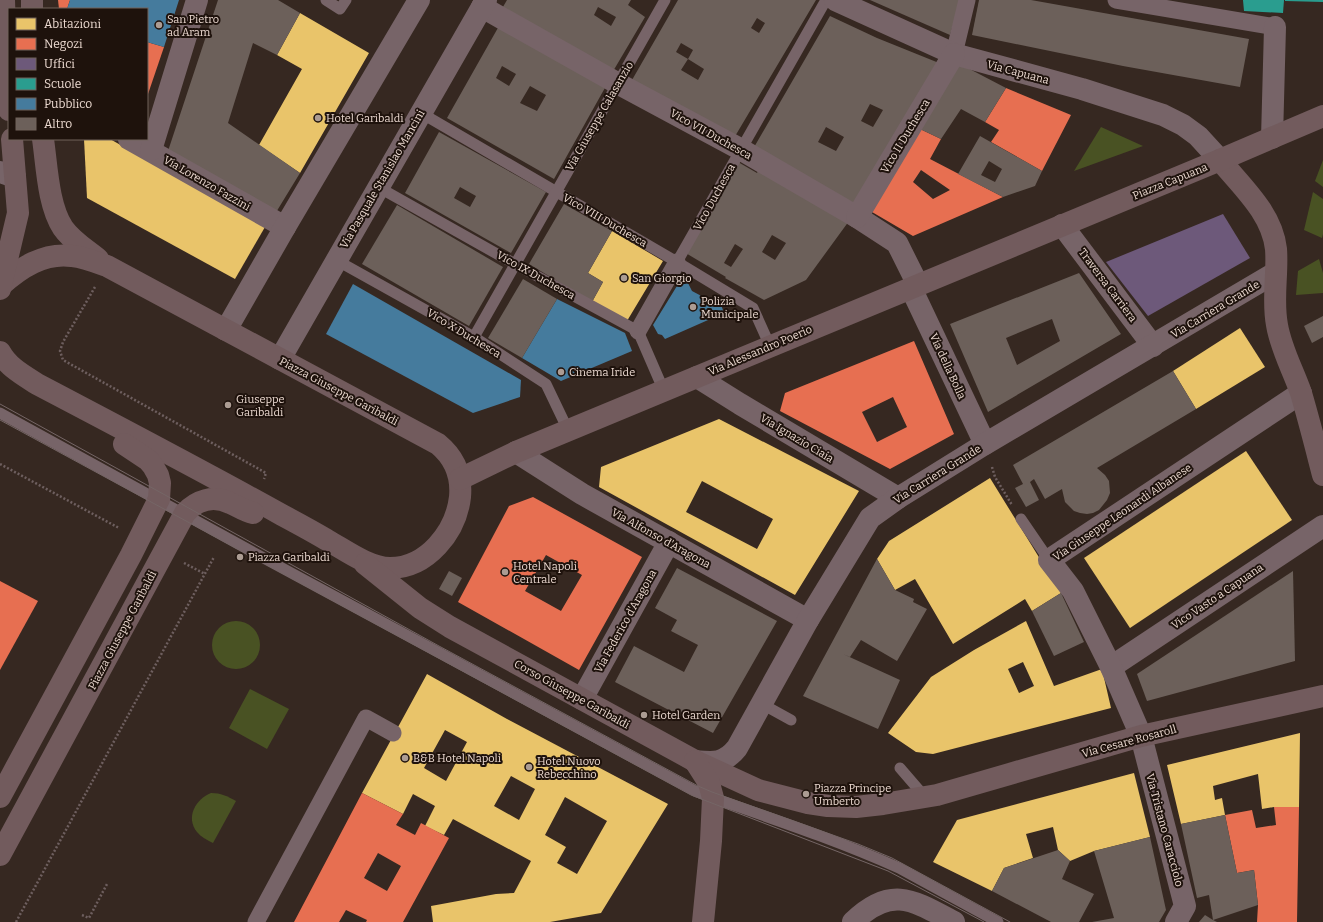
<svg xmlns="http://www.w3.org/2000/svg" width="1323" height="922" font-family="Bitter,serif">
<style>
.green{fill:#495223}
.homes{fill:#e9c46a;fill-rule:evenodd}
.shops{fill:#e76f51;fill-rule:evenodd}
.offices{fill:#6d597a}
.schools{fill:#2a9d8f}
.public{fill:#457b9d}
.building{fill:#6c605a;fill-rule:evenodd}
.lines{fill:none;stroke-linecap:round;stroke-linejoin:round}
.path{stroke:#6e5f5f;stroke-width:2.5;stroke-dasharray:2 2;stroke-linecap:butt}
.service{stroke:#776468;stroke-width:11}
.pedestrian{stroke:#776468;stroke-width:17}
.minor{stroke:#776468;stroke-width:22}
.tertiary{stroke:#776468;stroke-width:22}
.secondary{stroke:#725b5d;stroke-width:22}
.tram{stroke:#756666;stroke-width:1}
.poi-dot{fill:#ac9c93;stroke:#1e120c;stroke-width:1.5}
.labels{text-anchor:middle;stroke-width:4;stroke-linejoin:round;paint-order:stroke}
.poi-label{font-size:11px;fill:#ecdad1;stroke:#1e120c;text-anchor:start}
.street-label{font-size:11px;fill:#ecdad1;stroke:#1e120c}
</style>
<rect width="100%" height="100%" fill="#362821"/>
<g class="green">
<path d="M1101,127L1143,146L1074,171Z"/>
<path d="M1323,160V187L1315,181Z"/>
<path d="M1313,192L1323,199V234L1322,238L1304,230Z"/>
<path d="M1319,259L1323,273V293L1296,295L1298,271Z"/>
<circle cx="236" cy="645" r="24"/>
<path d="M250,689L289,709L267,749L229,728Z"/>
<path d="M211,793C221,793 227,796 236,801L213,843C207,840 201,837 197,832C185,817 196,799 211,793Z"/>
</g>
<g class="homes">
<path d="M300,13L369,53L300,173L259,145L302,69L277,55Z"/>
<path d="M84,139H110L265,227L235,279L87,198Z"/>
<path d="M612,231L663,261L627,321L592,302L603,282L588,273Z"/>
<path d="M1240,328L1265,367L1196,409L1173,371Z"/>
<path d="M719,419L859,491L795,595L599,487L601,467ZM702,481L773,519L757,549L686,512Z"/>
<path d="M1246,451L1292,520L1130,628L1084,558Z"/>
<path d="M990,478L1061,593L1032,611L1025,599L953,644L915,579L895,590L877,559L889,541Z"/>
<path d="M1026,621L1054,686L1102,669L1111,708L933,754L916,752L888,733L931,677L974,650ZM1023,662L1034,686L1019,693L1008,669Z"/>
<path d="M427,674L507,719L668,804L601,913L550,922H433L431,906L496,894L514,893L531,861L453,819L444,835L425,826L435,806L413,794L403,814L362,793ZM445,730L467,742L446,781L424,768ZM511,776L535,789L519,820L494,806ZM565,797L607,821L577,874L557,863L566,847L545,835Z"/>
<path d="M1300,733L1299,807H1274L1262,809L1258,774L1213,786L1215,800L1222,798L1225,815L1181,824L1167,765Z"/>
<path d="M1134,773L1150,837L1094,851L1070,861L1058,850L1053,827L1026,834L1033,858L1004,868L992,891L933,862L957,820Z"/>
</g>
<g class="shops">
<path d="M58,0H70L67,9H59Z"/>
<path d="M147,42L164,47L147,97Z"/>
<path d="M1006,88L1071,115L1042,171L991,142L999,130L985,122Z"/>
<path d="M920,129L941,139L930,159L1003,197L913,236L872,212ZM921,170L950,190L933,199L913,182Z"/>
<path d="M914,341L954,434L890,469L780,411L785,393ZM893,397L907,427L877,442L862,412Z"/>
<path d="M533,497L642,557L579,670L458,602L509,506ZM546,555L582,575L561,611L525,591Z"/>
<path d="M0,581L38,601L0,670Z"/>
<path d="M362,793L403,814L396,825L415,835L421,823L449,838L403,922H366L367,920L346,910L339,922H294ZM378,853L401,866L387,891L364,878Z"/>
<path d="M1274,807H1299L1297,922H1257L1258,905L1254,870L1237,873L1225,815L1252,810L1256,828L1276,825Z"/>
</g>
<path class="offices" d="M1223,214L1250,258L1148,316L1106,262Z"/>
<g class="schools">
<path d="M1243,0H1284L1283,13L1244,11Z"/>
<path d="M1285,0H1323V2L1285,1Z"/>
</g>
<g class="public">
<path d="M70,0H179L164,47L147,42V9H67Z"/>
<path d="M686,279L692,291L709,300L719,299L724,313L665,339L662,335L658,334L653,325L680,281Z"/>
<path d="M353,284L521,380L520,397L473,413L326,334Z"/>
<path d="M557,299L625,333L632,351L561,381L522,358Z"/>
</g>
<g class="building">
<path d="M218,0H278L300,13L277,55L253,43L228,123L300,173L275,214L168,151Z"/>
<path d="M507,0H631L628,5L645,17L612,73L500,12ZM598,7L616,17L611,26L594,15Z"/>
<path d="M678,0H816L734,138L632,80ZM757,18L765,23L759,33L751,28ZM681,43L693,50L688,59L704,69L698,80L681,70L688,59L676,52Z"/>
<path d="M870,0H960L950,35Z"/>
<path d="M979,0H1031L1249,39L1240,87L1123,66L972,35Z"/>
<path d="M830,16L877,38L939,63L859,206L753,149ZM870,104L883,110L873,127L861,121ZM826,127L844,137L836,151L818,142Z"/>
<path d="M499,26L606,86L554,179L447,118ZM502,66L516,74L509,86L496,78ZM530,86L546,95L537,111L520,103Z"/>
<path d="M958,63L1006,88L985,122L961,109L941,139L920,129Z"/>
<path d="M439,132L546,192L511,253L405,193ZM460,187L476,196L470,207L454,198Z"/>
<path d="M980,136L1042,171L1035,186L1003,197L958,174ZM989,161L1002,169L995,182L981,175Z"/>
<path d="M738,162L757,173L759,168L849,221L806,280L764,300L725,278L726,277L684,252ZM772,235L786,243L775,260L762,252ZM735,244L743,249L731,267L724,263Z"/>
<path d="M564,204L612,231L588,273L603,282L592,302L529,264Z"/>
<path d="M397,205L503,267L469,326L362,264Z"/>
<path d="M1079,273L1121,334L988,412L950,324ZM1052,319L1060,341L1017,365L1006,338Z"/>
<path d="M523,279L557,299L522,358L488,338Z"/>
<path d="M1323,316V337L1312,343L1304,326Z"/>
<path d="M1173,371L1196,409L1097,468L1105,475L1109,481L1110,493L1107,500L1099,510L1093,513L1087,514L1080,513L1074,511L1065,502L1062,489L1045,499L1034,479L1030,482L1039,500L1026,507L1015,488L1023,484L1013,465Z"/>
<path d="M877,559L895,590L914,599L913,602L927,609L897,661L861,640L850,657L843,654L900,680L878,729L803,696Z"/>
<path d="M677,568L777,621L713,733L615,682L634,646L684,672L698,645L671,631L677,620L655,608Z"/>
<path d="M449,571L462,578L452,596L439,589Z"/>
<path d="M1293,571L1295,661L1147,701L1137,674Z"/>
<path d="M1061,593L1084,642L1054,656L1032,611Z"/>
<path d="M1225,815L1237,873L1254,870L1258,905L1213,920L1217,922H1199L1205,915L1213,920L1209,895L1197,898L1181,824Z"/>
<path d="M1150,837L1166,910L1159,922H1092L1114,918L1094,851Z"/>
<path d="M1058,850L1070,861L1062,879L1094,894L1079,922H1051L992,891L1004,868Z"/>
</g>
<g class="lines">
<g class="path">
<path d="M95,287L63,342L60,351L63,360L266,473L264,479"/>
<path d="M0,464L119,528"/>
<path d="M992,467L995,477L1012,505"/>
<path d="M184,563L205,574"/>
<path d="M82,915L89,918L107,884"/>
<path d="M16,922L214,557"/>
</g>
<g class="service">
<path d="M326,0L340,9L346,0"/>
<path d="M421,113L677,262L753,308L770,346"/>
<path d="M378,187L515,264L638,331L664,391"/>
<path d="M336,260L474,337L546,384L568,430"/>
<path d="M677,262L826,0"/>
<path d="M474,337L665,0"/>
<path d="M0,413L271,562L695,791L713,798C776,820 839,841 899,868L998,922"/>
<path d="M1021,519L1049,560"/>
<path d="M762,704L791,720"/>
<path d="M900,768L925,797"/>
</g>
<g class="pedestrian">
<path d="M1116,0L1275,27"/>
<path d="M954,54L967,0"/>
<path d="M638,331L677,262"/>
<path d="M256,922L366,718L393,733"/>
</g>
<g class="minor">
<path d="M835,0L954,54L1082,89L1163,115L1183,125L1198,136L1220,160"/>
<path d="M482,7L617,83L740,149L857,217L897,243L918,285"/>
<path d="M1272,138L1275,27"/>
<path d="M129,139L285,227"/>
<path d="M151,150L197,0"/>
<path d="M0,172L15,177"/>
<path d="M857,217L954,54"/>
<path d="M1062,225L1153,346"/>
<path d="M911,288L985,444"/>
<path d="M226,330L285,227L419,0"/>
<path d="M280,359L486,0"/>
<path d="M697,377L740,404L898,498"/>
<path d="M516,452L582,494L808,620"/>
<path d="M1111,667L1323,526"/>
<path d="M582,699L669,542"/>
<path d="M695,761C714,763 724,764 737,748L808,620L870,518L898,498L985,444L1275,273"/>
<path d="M1176,922L1185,906L1141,736L1111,667L1073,591L1049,560L1301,393"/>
</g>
<path class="tertiary" d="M853,922C891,885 913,900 954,922"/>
<g class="secondary">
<path d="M4,0L7,88L9,110"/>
<path d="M32,0V9"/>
<path d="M43,139C47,167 48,205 63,228C72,241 87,250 98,259"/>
<path d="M1220,160C1242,187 1272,213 1276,249C1278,274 1272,299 1277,325C1281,349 1293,370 1301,393C1309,420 1316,448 1323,475"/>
<path d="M0,286C20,268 44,252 72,256C83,257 96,262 107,266L438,444C455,458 462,475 460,497C456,532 427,568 390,568C369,568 345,550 327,540C312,531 297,523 282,515C201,470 119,427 37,384C23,375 8,367 0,352"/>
<path d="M0,289L18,213L12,139"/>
<path d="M460,479L516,452L1220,160L1323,116"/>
<path d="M365,564L420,608L450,627L695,761L758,790L808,803L828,806L856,807L883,804L937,795L1141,736L1323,696"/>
<path d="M695,761L709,783L713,798L711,841L703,922"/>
<path d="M0,797L131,555L159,499L160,483L158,475L153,466L148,460L124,444"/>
<path d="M0,855L185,513C197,500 213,495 230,503C238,506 244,511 253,513"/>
</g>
<g class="tram">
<path d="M0,404L439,646L698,786L712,792L858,844L892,858L1010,922"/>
<path d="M0,420L691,795L888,871L984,922"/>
</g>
</g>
<g class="poi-dot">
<circle cx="159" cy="25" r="4"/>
<circle cx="318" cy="118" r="4"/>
<circle cx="624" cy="278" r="4"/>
<circle cx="693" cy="307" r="4"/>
<circle cx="561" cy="372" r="4"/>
<circle cx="228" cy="405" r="4"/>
<circle cx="240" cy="557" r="4"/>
<circle cx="505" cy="572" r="4"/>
<circle cx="644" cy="715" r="4"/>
<circle cx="405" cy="758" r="4"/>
<circle cx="529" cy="767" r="4"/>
<circle cx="806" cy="794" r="4"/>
</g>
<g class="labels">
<g class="poi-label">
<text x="167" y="23">San Pietro<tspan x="167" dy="13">ad Aram</tspan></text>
<text x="326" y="122">Hotel Garibaldi</text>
<text x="632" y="282">San Giorgio</text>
<text x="701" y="305">Polizia<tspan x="701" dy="13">Municipale</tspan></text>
<text x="569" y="376">Cinema Iride</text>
<text x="236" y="403">Giuseppe<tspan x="236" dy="13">Garibaldi</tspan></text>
<text x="248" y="561">Piazza Garibaldi</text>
<text x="513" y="570">Hotel Napoli<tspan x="513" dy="13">Centrale</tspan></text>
<text x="652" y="719">Hotel Garden</text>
<text x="413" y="762">B&amp;B Hotel Napoli</text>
<text x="537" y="765">Hotel Nuovo<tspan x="537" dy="13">Rebecchino</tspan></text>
<text x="814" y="792">Piazza Principe<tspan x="814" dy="13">Umberto</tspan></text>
</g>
<g class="street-label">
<text transform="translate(1018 72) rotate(15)" y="4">Via Capuana</text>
<text transform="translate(599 116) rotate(-60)" y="4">Via Giuseppe Calasanzio</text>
<text transform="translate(711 134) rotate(29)" y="4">Vico VII Duchesca</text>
<text transform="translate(905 136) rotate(-59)" y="4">Vico II Duchesca</text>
<text transform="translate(382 179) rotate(-60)" y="4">Via Pasquale Stanislao Mancini</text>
<text transform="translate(1170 181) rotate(-22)" y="4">Piazza Capuana</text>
<text transform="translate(207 183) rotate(30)" y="4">Via Lorenzo Fazzini</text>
<text transform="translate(714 197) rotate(-61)" y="4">Vico Duchesca</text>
<text transform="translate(605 220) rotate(30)" y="4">Vico VIII Duchesca</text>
<text transform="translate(536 275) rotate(29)" y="4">Vico IX Duchesca</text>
<text transform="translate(1108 285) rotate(53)" y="4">Traversa Carriera</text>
<text transform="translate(1215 309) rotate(-31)" y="4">Via Carriera Grande</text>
<text transform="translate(464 333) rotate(31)" y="4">Vico X Duchesca</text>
<text transform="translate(760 350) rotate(-23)" y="4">Via Alessandro Poerio</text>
<text transform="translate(948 366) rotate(65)" y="4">Via della Bolla</text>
<text transform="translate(339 391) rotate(28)" y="4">Piazza Giuseppe Garibaldi</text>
<text transform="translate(797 438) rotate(31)" y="4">Via Ignazio Ciaia</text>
<text transform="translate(937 474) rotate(-32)" y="4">Via Carriera Grande</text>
<text transform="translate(1122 512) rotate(-34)" y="4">Via Giuseppe Leonardi Albanese</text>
<text transform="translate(661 538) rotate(29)" y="4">Via Alfonso d'Aragona</text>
<text transform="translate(1217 596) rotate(-34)" y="4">Vico Vasto a Capuana</text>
<text transform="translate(625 621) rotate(-61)" y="4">Via Federico d'Aragona</text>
<text transform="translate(122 630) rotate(-62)" y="4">Piazza Giuseppe Garibaldi</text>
<text transform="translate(572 694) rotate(29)" y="4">Corso Giuseppe Garibaldi</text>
<text transform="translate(1129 741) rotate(-15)" y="4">Via Cesare Rosaroll</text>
<text transform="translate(1165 830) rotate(75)" y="4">Via Tristano Caracciolo</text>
</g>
</g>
<rect x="8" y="8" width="140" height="132" fill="#1e120c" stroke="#70625b"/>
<rect x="16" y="18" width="20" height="12" fill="#e9c46a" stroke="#70625b"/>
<text x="44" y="28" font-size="12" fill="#ecdad1">Abitazioni</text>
<rect x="16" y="38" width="20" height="12" fill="#e76f51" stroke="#70625b"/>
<text x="44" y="48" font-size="12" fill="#ecdad1">Negozi</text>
<rect x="16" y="58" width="20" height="12" fill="#6d597a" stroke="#70625b"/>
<text x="44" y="68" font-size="12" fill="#ecdad1">Uffici</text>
<rect x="16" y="78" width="20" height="12" fill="#2a9d8f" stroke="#70625b"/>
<text x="44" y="88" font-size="12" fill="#ecdad1">Scuole</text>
<rect x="16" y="98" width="20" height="12" fill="#457b9d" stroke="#70625b"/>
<text x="44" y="108" font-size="12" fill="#ecdad1">Pubblico</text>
<rect x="16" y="118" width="20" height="12" fill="#6c605a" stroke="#70625b"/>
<text x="44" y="128" font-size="12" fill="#ecdad1">Altro</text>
</svg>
